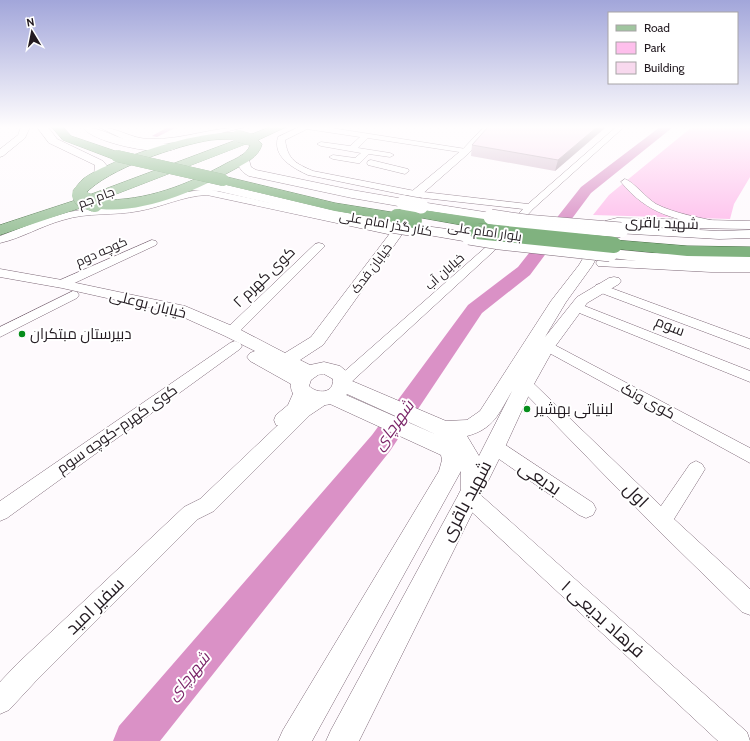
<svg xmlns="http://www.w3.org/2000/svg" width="750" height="741" font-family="Cabin,Cairo,sans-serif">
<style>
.green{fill:#febfec}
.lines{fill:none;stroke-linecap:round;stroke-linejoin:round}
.canal{fill:#da91c6;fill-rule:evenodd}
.river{fill:#da91c6;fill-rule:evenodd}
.minor-casing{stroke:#7d6877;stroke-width:1}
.tertiary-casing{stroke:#7d6877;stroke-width:1}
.secondary-casing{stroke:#7d6877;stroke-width:1}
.primary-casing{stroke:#4b7149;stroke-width:1}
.trunk-casing{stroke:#4b7149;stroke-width:1}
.minor{fill:#fff;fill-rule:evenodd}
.tertiary{fill:#fff;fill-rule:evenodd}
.secondary{fill:#fff;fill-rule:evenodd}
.primary{fill:#a0c59f;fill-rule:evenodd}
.trunk{fill:#80b27f;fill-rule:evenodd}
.secondary-bridge-casing{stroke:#7d6877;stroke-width:16;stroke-linecap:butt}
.primary-bridge-far1-casing{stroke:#4b7149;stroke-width:12;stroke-linecap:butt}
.primary-bridge-casing{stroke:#4b7149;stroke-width:16;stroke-linecap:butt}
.trunk-bridge-far1-casing{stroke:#4b7149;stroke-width:12;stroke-linecap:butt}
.trunk-bridge-casing{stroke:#4b7149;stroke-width:16;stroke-linecap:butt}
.secondary-bridge{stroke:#fff;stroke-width:15}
.primary-bridge-far1{stroke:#a0c59f;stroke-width:12}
.primary-bridge{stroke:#a0c59f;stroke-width:16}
.trunk-bridge-far1{stroke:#80b27f;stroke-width:12}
.trunk-bridge{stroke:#80b27f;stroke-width:16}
.wall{fill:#d5bbcd}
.shaded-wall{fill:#ae98a7}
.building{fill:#f8d9ee;stroke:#ae98a7}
.poi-dot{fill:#068d1b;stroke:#fff;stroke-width:1.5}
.labels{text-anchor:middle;stroke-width:4;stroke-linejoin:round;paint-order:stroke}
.far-street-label{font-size:13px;fill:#231b21;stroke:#fff}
.street-label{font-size:15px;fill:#231b21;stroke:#fff}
.poi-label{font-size:15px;fill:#231b21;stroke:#fff;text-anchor:start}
.water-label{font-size:16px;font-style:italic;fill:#7a2568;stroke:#fff}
.near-street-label{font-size:18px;fill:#231b21;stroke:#fff}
</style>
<rect width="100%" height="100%" fill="#fefafd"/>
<path class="green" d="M692,127H750V177L734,204L730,219L593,215L609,195Z"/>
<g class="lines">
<path class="canal" d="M168,127H177L157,137L152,136Z"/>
<path class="river" d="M660,127H673L591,193L530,275L482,313L390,451L160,741H113L119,726L372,435L468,305L518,267L581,187Z"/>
<defs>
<g id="minor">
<path d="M299,127H325L466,149L470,151L466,153L368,138L358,148L390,153L394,155L390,157L369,154L360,163H357L333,159L329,157L333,155L355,158L361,153L321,146L317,144L321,142L350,146L360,137L307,129L285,140C288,160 295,163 313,171L415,191L528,204L616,127H624L533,209L495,250L348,385L343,386L338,385L335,381L338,377L487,246L523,209L415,197L308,175C293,168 272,157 278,137Z"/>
<path d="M371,160L408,169L409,171L405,174L368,165L367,163L368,161Z"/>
<path d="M625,179C634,182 646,198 656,204C676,214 698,217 719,222L720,224L715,227C675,219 648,215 621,182Z"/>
<path d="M207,189L397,230L402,233L397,236L207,195C183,196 162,207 139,211C114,216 88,212 63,220C41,226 22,238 0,243V236L39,221L69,212L86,209L139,205L181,193Z"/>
<path d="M152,240L156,241L157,243L156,245L66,287H58L56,284L58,281Z"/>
<path d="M319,243L323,244L325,246L236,335L231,336L226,335L224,332L226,329L315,244Z"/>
<path d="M600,284L750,339V349L596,291L594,288L596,285Z"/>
<path d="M73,291L77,292L79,295L77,298L0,337V327Z"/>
<path d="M577,303L750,371V382L572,310L571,307L572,304Z"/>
<path d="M235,341L240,343L242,346L240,349L7,518L0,521V501L230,343Z"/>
<path d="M547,341L750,448V463L542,349L540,346L542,343Z"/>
<path d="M525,378L530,380L661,506L690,464L696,461L702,464L705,469L702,474L674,519L750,589V615L742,612L655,527L520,388L517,384L520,380Z"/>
<path d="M302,385L308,387L310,391L305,402L322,393L328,395L330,399L328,403L310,415L214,511L198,519L35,682L9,710L0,714V682L17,664L184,507L200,499L278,425H276L274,420L276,415L288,405L296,387Z"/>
<path d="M495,440L501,442L593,503L596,509L593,515L586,518L579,515L489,452L486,447L489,442Z"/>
<path d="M468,488L475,490L747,732L750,741H718L461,502L458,496L461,490Z"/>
</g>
<g id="tertiary">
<path d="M21,127H30L25,138L3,156L0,157V149L18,135Z"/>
<path d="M99,127C117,127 131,139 150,139C182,140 213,127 245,127L189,141L148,145L125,140Z"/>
<path d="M484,127H493L469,153L420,196L403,233L323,345L300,360L310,365L324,362L340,366L346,371L352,381L446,421L467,420L480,411L551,301L579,265L605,221L617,218L750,221V229L614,227L592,266L566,302L545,337L577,297L609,278L614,277L619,278L621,281L619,284L587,303L554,348L534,384L505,447L359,741H326L331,730L461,490V471L312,741H278L283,730L439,471L442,460L441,455L330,404C317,408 289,402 291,384L250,361L247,357L250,353L255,351L225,336L174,313L62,288L0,277V269L62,280L185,306L237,328L285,353L311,337L391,232L411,192L463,149ZM324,374L333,379C334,394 317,394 309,386L311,380L318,375ZM512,391L479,456L467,436C494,429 499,413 512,391ZM347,394L437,435L346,395Z"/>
<path d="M603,259L711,264H750V272H711L598,266L596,263L598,260Z"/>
</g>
<g id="secondary">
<path d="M37,127H48L57,139L103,161L107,166L104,178H96L94,175L95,165L49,143Z"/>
<path d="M83,127C101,127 119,140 137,142C146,144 173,141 177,147C168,159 88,142 83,127Z"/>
<path d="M244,155L248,156L251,167L256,170L352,190L404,199L409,200L411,203L409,206L404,207L352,198L249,176C241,172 235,164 240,156Z"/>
<path d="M191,183H218L332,210L391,221L396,222L398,225L396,228L391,229L332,218L218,191L186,190L185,187L186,184Z"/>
<path d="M421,202L491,213L496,214L498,217L496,220L491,221L416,209L414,206L416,203Z"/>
<path d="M410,224L469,232L474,234L477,237L474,240L469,242L405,231L403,228L405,225Z"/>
<path d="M621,226L719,231L750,230V238L719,239L616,233L614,230L616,227Z"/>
<path d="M610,249L652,253L750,256V266L652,263L604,257L602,254L604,251Z"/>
</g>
<path id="primary" d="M270,127H286L258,140L262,144C259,157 244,164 233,170C196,191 134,218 90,207L89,205L0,235V225L73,201L239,139C230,139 220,139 211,140C178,145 107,169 85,194H75L73,191C76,187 80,182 83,179C110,159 209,126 242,134L244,136L242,138ZM249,143L250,145C248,154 235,159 227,163C187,185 147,201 101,200Z"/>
<g id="trunk">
<path d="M52,127H63L71,136L121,153L123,156L121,159H113L63,140Z"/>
<path d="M223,176L335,203L397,213L402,214L404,217L402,220L397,221L335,211L218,183L216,180L218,177Z"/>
<path d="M416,209L484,219L489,221L492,224L489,227L484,229L411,216L409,213L411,210Z"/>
<path d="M614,240L687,246L750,247V257L687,256L608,248L606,245L608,242Z"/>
</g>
</defs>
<use href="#minor" class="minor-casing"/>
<use href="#tertiary" class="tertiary-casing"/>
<use href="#secondary" class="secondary-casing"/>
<use href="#primary" class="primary-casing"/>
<use href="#trunk" class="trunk-casing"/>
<use href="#minor" class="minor"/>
<use href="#tertiary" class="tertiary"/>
<use href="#secondary" class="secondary"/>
<use href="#primary" class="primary"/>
<use href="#trunk" class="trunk"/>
<defs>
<g id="secondary-bridge">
<path d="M404,203L421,206"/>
<path d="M491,217L525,222L621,230"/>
<path d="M391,225L410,228"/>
<path d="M469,237L500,242L610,254"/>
</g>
<g id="primary-bridge-far1">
<path d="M238,136L252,140"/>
<path d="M80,191L81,196"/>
</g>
<path id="primary-bridge" d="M80,195L82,199L95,204"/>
<path id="trunk-bridge-far1" d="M117,156L223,180"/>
<g id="trunk-bridge">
<path d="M397,217L414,220"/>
<path d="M477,231L614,245"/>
</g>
</defs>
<use href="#secondary-bridge" class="secondary-bridge-casing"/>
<use href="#primary-bridge-far1" class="primary-bridge-far1-casing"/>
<use href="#primary-bridge" class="primary-bridge-casing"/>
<use href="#trunk-bridge-far1" class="trunk-bridge-far1-casing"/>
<use href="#trunk-bridge" class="trunk-bridge-casing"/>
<use href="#secondary-bridge" class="secondary-bridge"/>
<use href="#primary-bridge-far1" class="primary-bridge-far1"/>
<use href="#primary-bridge" class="primary-bridge"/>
<use href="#trunk-bridge-far1" class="trunk-bridge-far1"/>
<use href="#trunk-bridge" class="trunk-bridge"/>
</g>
<path class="wall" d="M488,127H606L555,171L471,156L472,145Z"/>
<path class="shaded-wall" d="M597,127H606L555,171L558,160Z"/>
<path class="building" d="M488,127H597L558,160L472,145Z"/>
<linearGradient id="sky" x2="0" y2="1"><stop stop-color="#a2a6da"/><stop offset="0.55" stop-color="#fffdfe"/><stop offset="1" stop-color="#fffdfe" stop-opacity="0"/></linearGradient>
<rect width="750" height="231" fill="url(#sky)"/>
<g class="poi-dot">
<circle cx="22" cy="334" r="4"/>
<circle cx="527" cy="409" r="4"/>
</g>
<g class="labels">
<g class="far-street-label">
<text transform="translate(96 197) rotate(-21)" y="5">جام جم</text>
<text transform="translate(386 223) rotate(10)" y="5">کنار گذر امام علی</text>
<text transform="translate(485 231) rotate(8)" y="5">بلوار امام علی</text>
<text transform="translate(101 251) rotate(-24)" y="5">کوچه دوم</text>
<text transform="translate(371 268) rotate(-53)" y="5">خیابان فدک</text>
<text transform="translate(444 271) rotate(-42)" y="5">خیابان آب</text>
</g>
<g class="street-label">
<text transform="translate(662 223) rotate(2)" y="5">شهید باقری</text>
<text transform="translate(264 277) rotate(-44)" y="5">کوی کهرم ۲</text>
<text transform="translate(148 304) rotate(14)" y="5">خیابان بوعلی</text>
<text transform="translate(670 326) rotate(22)" y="5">سوم</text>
<text transform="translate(648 401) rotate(28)" y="5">کوی ونک</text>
<text transform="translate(117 429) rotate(-35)" y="5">کوی کهرم-کوچه سوم</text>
</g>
<g class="poi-label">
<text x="30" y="339">دبیرستان مبتکران</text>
<text x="535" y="414">لبنیاتی بهشیر</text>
</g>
<g class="water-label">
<text transform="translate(393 425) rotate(-54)" y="6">شهرچای</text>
<text transform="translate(188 676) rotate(-50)" y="6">شهرچای</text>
</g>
<g class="near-street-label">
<text transform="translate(540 478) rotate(34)" y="6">بدیعی</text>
<text transform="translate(636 495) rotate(45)" y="6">اول</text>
<text transform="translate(466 501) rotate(-62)" y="6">شهید باقری</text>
<text transform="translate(95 606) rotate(-44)" y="6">سفیر امید</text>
<text transform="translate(603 619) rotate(42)" y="6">فرهاد بدیعی ۱</text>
</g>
</g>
<rect x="608" y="12" width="130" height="72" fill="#ffffff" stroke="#a7a4a6"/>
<rect x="616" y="25" width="20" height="6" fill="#a0c59f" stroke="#a7a4a6"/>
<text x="644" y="32" font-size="12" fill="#231b21">Road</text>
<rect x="616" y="42" width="20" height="12" fill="#febfec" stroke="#a7a4a6"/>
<text x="644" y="52" font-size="12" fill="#231b21">Park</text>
<rect x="616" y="62" width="20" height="12" fill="#f8d9ee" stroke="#a7a4a6"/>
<text x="644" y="72" font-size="12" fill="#231b21">Building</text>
<g transform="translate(32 32) rotate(350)" stroke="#ffffff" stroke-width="3" paint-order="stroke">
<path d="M0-3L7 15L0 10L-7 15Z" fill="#231b21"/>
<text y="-6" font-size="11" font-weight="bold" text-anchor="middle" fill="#231b21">N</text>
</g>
</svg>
